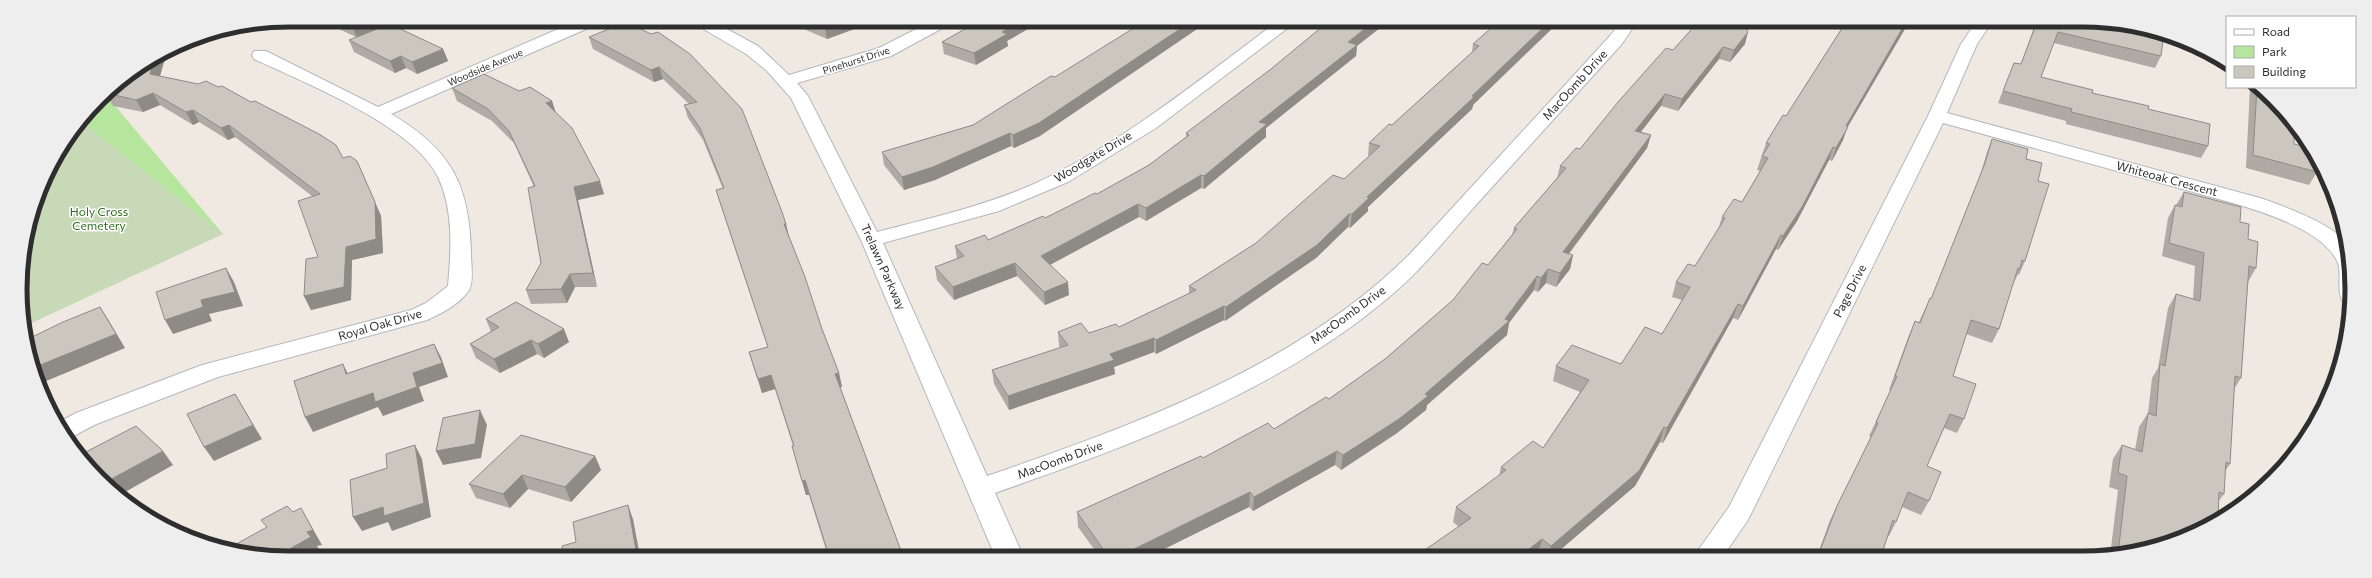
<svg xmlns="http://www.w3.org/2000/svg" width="2372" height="578" font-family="Commissioner,sans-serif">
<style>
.green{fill:#b6e59e}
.cemetery{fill:#c8d9b8}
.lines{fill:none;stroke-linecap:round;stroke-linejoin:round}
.minor-casing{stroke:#b4b7c1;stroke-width:2}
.minor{fill:#fff;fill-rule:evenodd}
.wall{fill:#afaba4}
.shaded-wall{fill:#8e8b86}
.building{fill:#cbc7bf;stroke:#8e8b86}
.labels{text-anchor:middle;stroke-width:3;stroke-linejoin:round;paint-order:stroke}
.far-street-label{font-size:10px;fill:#2e2e2e;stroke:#fff}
.street-label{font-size:12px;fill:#2e2e2e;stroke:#fff}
.park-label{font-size:12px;fill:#2c6e1b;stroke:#fff}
.rim{fill:none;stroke:#2e2e2e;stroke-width:5}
</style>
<rect width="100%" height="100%" fill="#efe9e1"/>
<path class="green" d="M105,94L223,234L147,245L75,125Z"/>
<path class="cemetery" d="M80,120L223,234L23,327L21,271L29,219L48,170Z"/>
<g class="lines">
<defs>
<g id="minor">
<path d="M579,20H602L600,23L391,114C451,149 470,185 471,254C471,264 474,282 469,290C461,303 441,314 427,320L218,377L94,425L68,439L59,422L76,413L202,365L411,310L426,303L448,286C451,251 454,210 438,177C414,126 305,83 254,59L252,55L254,51H266L378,107Z"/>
<path d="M693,21H712L758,46L789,75L879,48L932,21H952L950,24L891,56L797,83L808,96L877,232C930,218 984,206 1034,184C1123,143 1200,79 1278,21H1297L1156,128L1068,182L999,211L883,243L987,476C1135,425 1296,367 1410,254L1609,37L1621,22H1637L1621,45C1573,98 1524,152 1475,206C1449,235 1425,266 1395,292C1281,391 1134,444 995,493L1023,556H995L861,240L791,98L767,71L746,54L695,24Z"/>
<path d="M1976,22H1992L1977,44L1947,113L2260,198C2278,204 2342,227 2347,246C2353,265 2351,285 2350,304L2343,302C2336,291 2342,275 2338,263C2325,231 2263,212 2233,203L1943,123L1748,520L1723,556H1694L1729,507L1928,116L1961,44Z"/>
</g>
</defs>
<use href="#minor" class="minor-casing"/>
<use href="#minor" class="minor"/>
</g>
<g class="wall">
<path d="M320,20H402L391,25L443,49L448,61L417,74L406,68L395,73L354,52L349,40L356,37Z"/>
<path d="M785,21H870L857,28L827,39Z"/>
<path d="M979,21H1042L1007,41L1008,46L976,65L944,54L942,42Z"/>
<path d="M1498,22L1472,109L1368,207V211L1350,228L1348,227L1316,258L1225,321L1224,320L1156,354L1154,352L1114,367L1115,374L1009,410L994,384L992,370L1061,348L1059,346L1058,332L1089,333L1119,327L1189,294V286L1256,243L1344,179L1369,156L1368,155L1369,143L1392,125L1472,52L1473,44Z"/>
<path d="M1690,22H1743L1745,44L1730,62L1719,59L1678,111L1661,106L1641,132L1651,135L1647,148L1569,254L1573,255L1570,269L1556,287L1546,283L1538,292L1534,290L1509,323L1507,335L1427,405L1426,410L1397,433L1341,470L1335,465L1253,511L1249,507L1150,556H1099L1078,527L1077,512L1203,458L1274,429L1329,399L1385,359L1453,300L1488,265L1512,235L1514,228L1557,178L1560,166L1580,149L1673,50L1693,28Z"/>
<path d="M1841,22H1909L1847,128L1843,140L1832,161L1829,160L1797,221L1778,250L1776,249L1738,320L1733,318L1663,443L1660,442L1635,486L1553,556H1541L1538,554L1536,556H1416L1459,527L1453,522L1456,507L1499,476L1501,467L1543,448L1580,392L1553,381L1556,366L1621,364L1662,334L1682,300L1672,297L1676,282L1695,266L1718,230L1722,217L1742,202L1760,171L1757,170L1766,143L1786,116L1845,23Z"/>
<path d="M2036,22H2110L2161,56L2155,68L2054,43L2041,77L2092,93L2148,109L2208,146L2201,158L2066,124V121L1998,103L2014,63L2021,64Z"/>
<path d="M651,34L786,224L789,237L822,329L839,373L842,387H840L903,556H828L809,495H806L792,446H793L775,389L762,393L753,366L749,352L768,348L720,203L716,190L723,189L703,140L688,118L684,105L689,104L663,79L654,82L593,49L589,37Z"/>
<path d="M1357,46L1356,56L1266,128V137L1204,189L1201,188L1146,221L1139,217L1050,265L1069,295L1045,305L1017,276L954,300L937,280L935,267L957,259L955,246L988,240L1045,218L1097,194L1149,165L1186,137V133Z"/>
<path d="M166,55L160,76L343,158L357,161L381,216L383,253L352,260L351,300L311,310L304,296L318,257L312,196L235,137L228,140L199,122L193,125L160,105L143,112L113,106L106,93Z"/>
<path d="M2250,87H2261L2294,144L2317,172L2309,185L2246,168Z"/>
<path d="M452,88L519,91L552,101L555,112L604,194L578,200L597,287H575L567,303L531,304L526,290L541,263L534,187L514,143L492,121L457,101Z"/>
<path d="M973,125L1040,136L1014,148L1011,146L935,180L904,190L884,165L882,152Z"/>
<path d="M1992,139L2026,159L2038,181L2025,261L2019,275L2018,274L2014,282H2013L1999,329L1992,343L1966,334L1953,376L1964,419L1957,433L1944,428L1927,466L1929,501L1921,515L1902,507L1896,522L1889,536H1888L1881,556H1817L1830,520L1837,506L1871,437L1869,436L1891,390H1889L1909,335L1915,321L1919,322L1930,298L1931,299L1980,176L1987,152Z"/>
<path d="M2184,192L2240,222L2248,239L2256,268L2248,282L2241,378L2234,389L2230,464L2225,471L2224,494L2218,502L2118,556H2110L2118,490L2109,487L2113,459L2122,445L2135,450L2139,427L2148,413L2152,378L2158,368L2168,308L2176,294L2193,299L2195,266L2162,256L2168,218L2175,205H2176Z"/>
<path d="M486,319L569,342L544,358L537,354L500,373L476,358L470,344L491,332Z"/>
<path d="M595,456L601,470L571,502L528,489L510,508L476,498L469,484Z"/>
</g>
<g class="shaded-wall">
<path d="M368,20H402L357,38L352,26Z"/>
<path d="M843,21H870L857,28L827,39L825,28Z"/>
<path d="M1021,21H1042L1007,41L1008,46L976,65L974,53L1002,32Z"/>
<path d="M1192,21H1209L1040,136L1014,148L1013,135Z"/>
<path d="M1375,21H1389L1357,46L1356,56L1266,128V137L1204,189V176L1259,122L1348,42Z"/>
<path d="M1549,22H1559L1473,105L1472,109L1368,207V211L1350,228L1352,214L1367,197Z"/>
<path d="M1906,22H1909L1847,128L1843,140L1832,161L1836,148L1846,126Z"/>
<path d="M1748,32L1745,44L1730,62L1734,50Z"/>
<path d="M1723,47L1719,59L1678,111L1682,99Z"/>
<path d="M443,49L448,61L417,74L412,62Z"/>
<path d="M165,54L166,55L157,86L150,74L154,60Z"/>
<path d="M401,56L406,68L395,73L390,61Z"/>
<path d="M659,67L663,79L654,82L651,70Z"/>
<path d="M153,93L160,105L143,112L136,100Z"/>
<path d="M1665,94L1661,106L1632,143L1635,131Z"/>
<path d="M552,101L556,113L546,103Z"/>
<path d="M193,110L199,122L193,125L186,112Z"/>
<path d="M229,125L235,137L228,140L221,128Z"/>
<path d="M1010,133L1011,146L935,180L904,190L902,177Z"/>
<path d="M1651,135L1647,148L1560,265L1563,252Z"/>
<path d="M1833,147L1829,160L1797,221L1778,250L1783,236Z"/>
<path d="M357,161L381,216L383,253L352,260L351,300L311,310L304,296L346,247Z"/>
<path d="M1201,175V188L1146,221V208Z"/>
<path d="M600,181L604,194L578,200L597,287L593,273L574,187Z"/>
<path d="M1138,204L1139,217L1042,269L1041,256Z"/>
<path d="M1349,214L1348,227L1316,258L1225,321L1226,307Z"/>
<path d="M784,224H786L789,237H787Z"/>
<path d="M1781,235L1776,249L1738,320L1743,306Z"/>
<path d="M1573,255L1570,269L1556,287L1560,273Z"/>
<path d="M1015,263L1017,276L954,300L953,287Z"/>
<path d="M226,268L234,282L243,306L209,314L212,321L173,334L165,320L201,300Z"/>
<path d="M1548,269L1546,283L1538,292L1541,278Z"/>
<path d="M570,274L575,287L567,303L561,289Z"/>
<path d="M1537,276L1534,290L1509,323L1507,335L1427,405L1426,410L1397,433L1341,470L1343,455L1425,394L1505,319Z"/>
<path d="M1068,282L1069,295L1045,305L1044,292Z"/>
<path d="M1738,304L1733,318L1663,443L1667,428Z"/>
<path d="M1224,306V320L1156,354V340Z"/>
<path d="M100,307L109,321L125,348L44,382L46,384L41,387L34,375L33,368Z"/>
<path d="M564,329L569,342L544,358L538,344Z"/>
<path d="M1154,338V352L1114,367L1115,374L1009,410L1008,396L1110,354Z"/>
<path d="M531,340L537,354L500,373L494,359Z"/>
<path d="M434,344L441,357L448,377L419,387L424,401L383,416L378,407L313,432L305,417L413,373Z"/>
<path d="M343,364L350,378L346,374Z"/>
<path d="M839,373L842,387L838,388L835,374Z"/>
<path d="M771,375L775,389L762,393L758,379Z"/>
<path d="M235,394L262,439L214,461L204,447Z"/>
<path d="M480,410L487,425L481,458L443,465L436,451Z"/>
<path d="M1664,427L1660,442L1635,486L1553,556H1549L1551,546Z"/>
<path d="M415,445L422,459L431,517L392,531L388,522L362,531L353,517Z"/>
<path d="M163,451L173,465L118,496L112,491L104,483Z"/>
<path d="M1337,451L1335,465L1253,511L1254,497Z"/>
<path d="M595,456L601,470L571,502L565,487Z"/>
<path d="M522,475L528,489L510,508L503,494Z"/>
<path d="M805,480L809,495H806L802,481Z"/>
<path d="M1250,492L1249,507L1150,556H1120Z"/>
<path d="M628,505L633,519L640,556H637Z"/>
<path d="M301,508L322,545L317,546L320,551L312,556H277L307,532Z"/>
<path d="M1542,539L1538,554L1536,556H1520Z"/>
</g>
<g class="building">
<path d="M339,20H368L352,26Z"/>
<path d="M809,21H843L825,28Z"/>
<path d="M979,21H1021L1002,32L1007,34L974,53L942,42Z"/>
<path d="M1145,21H1192L1039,123L1013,135L1010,133L933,167L902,177L882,152L973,125L1051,76L1055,77Z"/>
<path d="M1329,21H1375L1348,42L1357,45L1259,122L1267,124L1204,176L1201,175L1146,208L1138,204L1041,256L1068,282L1044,292L1015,263L953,287L935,267L964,256L955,246L985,235L988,240L1043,216L1045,218L1095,193L1097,194L1149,165L1189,135L1186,133L1271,69Z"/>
<path d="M626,22L651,34L658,32L690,54L742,109L782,212L786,224H784L805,277L822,329L839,373L835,374L903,556H829L805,480L802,481L792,446H794L771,375L758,379L749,352L768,347L716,190L724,188L700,128L684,105L697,102L659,67L651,70L589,37Z"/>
<path d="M1498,22H1549L1472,96L1474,97L1367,197L1369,198L1352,214H1349L1317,245L1226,307L1224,306L1156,340L1154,338L1110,354L1114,360L1008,396L992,370L1068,345L1058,332L1081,323L1089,333L1116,324L1119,327L1196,290L1189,286L1256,243L1333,175L1344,179L1380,146L1369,143L1389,124L1392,125L1479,46L1473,44Z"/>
<path d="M1698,22H1743L1748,32L1734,50L1723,47L1682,99L1665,94L1635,131L1651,135L1563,252L1573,255L1560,273L1548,269L1541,278L1537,276L1505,319L1509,321L1425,394L1428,396L1399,419L1343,455L1337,451L1254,497L1250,492L1120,556H1108L1077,512L1201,456L1203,458L1268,423L1274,429L1326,397L1329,399L1385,359L1453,300L1482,263L1488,265L1517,229L1514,228L1566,168L1560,166L1576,148L1580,149L1618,102L1666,48L1673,50Z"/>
<path d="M1846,22H1906L1846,126L1848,127L1836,148L1833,147L1802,207L1783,236L1781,235L1743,306L1738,304L1667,428L1664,427L1639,471L1551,546L1542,539L1520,556H1416L1471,518L1456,507L1506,470L1501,467L1533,441L1543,448L1589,380L1556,366L1572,345L1621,364L1645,327L1662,334L1690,287L1676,282L1688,264L1695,266L1725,218L1722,217L1734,199L1742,202L1768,158L1762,156L1770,144L1766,143L1783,115L1786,116Z"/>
<path d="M2037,22H2110L2164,34L2161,56L2058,32L2041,77L2093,90L2092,93L2149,106L2148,109L2210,124L2208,146L2071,112L2072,109L2003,91L2014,63L2021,64Z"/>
<path d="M390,24L443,49L412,62L401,56L390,61L349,40Z"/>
<path d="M154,60L150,74L198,84L206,81L218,87L222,86L251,102L255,101L319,134L336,145L343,158L350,156L357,161L375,202L376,239L346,247L344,287L304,296L306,259L318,257L298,201L320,194L229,125L221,128L193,110L186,112L153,93L136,100L106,93L107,92L111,87Z"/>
<path d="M484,74L519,91L530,87L552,101L546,103L572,128L600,181L574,187L593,273L570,274L561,289L526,290L541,263L528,188L535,186L509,131L488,109L452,88Z"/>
<path d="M2257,87H2261L2294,123V144L2311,148L2317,158V172L2253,155Z"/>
<path d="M1992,139L2028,149L2026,159L2042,163L2038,181L2049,184L2025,261L2022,260L2020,269L2018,268L1999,329L1971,320L1953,376L1976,384L1964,419L1950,414L1927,466L1941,472L1929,501L1908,492L1896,522L1893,520L1881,556H1818L1837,506L1878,423L1876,422L1897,376H1895L1915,321L1920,323L1930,298L1931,299L1985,163Z"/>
<path d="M2184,192L2241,207L2240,222L2249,224L2248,239L2258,242L2256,268L2249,266L2241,378L2235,376L2230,464L2226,462L2224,494L2219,492L2218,519L2202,530L2118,556H2116V553L2118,554L2127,476L2118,473L2122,445L2142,452L2148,413L2156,416L2160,364L2165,366L2176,294L2200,301L2204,253L2169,243L2175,205L2182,207Z"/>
<path d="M226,268L235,292L201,300L203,307L165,320L156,292Z"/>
<path d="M516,302L564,329L538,344L531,340L494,359L470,344L499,327L486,319Z"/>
<path d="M100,307L116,334L33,368L26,340L63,322Z"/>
<path d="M434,344L442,363L413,373L417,387L375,402L373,393L305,417L294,381L343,364L346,374Z"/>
<path d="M235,394L253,425L204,447L187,414Z"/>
<path d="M480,410L475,444L436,451L443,418Z"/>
<path d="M136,426L163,451L104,483L78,456Z"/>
<path d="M521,435L595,456L565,487L522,475L503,494L469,484Z"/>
<path d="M415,445L424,503L384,516L383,507L353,517L350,480L387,468L386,454Z"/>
<path d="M628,505L637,556H563L562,546L576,542L573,522Z"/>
<path d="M287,506L293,512L301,508L313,530L307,532L311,537L277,556H254L227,549L267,527L261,520Z"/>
</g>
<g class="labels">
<g class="far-street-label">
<text transform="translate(856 60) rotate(-18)" y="4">Pinehurst Drive</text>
<text transform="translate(485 67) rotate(-23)" y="4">Woodside Avenue</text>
</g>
<g class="street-label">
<text transform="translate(1575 85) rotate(-48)" y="4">MacOomb Drive</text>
<text transform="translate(1093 157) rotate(-31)" y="4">Woodgate Drive</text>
<text transform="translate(2167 179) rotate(15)" y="4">Whiteoak Crescent</text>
<text transform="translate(883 267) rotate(66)" y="4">Trelawn Parkway</text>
<text transform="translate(1850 291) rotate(-63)" y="4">Page Drive</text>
<text transform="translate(1348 315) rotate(-36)" y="4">MacOomb Drive</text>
<text transform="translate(380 325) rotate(-16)" y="4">Royal Oak Drive</text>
<text transform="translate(1060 460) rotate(-20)" y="4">MacOomb Drive</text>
</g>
<g class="park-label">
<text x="99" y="216">Holy Cross<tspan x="99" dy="14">Cemetery</tspan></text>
</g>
</g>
<path d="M0 0H2372V578H0ZM289 27H2083A262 262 0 0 1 2345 289V289A262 262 0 0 1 2083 551H289A262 262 0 0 1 27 289V289A262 262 0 0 1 289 27Z" fill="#eee" fill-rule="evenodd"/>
<path class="rim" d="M289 27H2083A262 262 0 0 1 2345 289V289A262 262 0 0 1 2083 551H289A262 262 0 0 1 27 289V289A262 262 0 0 1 289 27Z"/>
<rect x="2226" y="16" width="130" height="72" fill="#ffffff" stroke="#ababab"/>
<rect x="2234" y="29" width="20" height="6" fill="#ffffff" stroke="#ababab"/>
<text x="2262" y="36" font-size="12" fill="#2e2e2e">Road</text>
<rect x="2234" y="46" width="20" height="12" fill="#b6e59e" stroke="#ababab"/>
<text x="2262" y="56" font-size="12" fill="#2e2e2e">Park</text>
<rect x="2234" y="66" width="20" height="12" fill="#cbc7bf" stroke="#ababab"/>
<text x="2262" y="76" font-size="12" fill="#2e2e2e">Building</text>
</svg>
